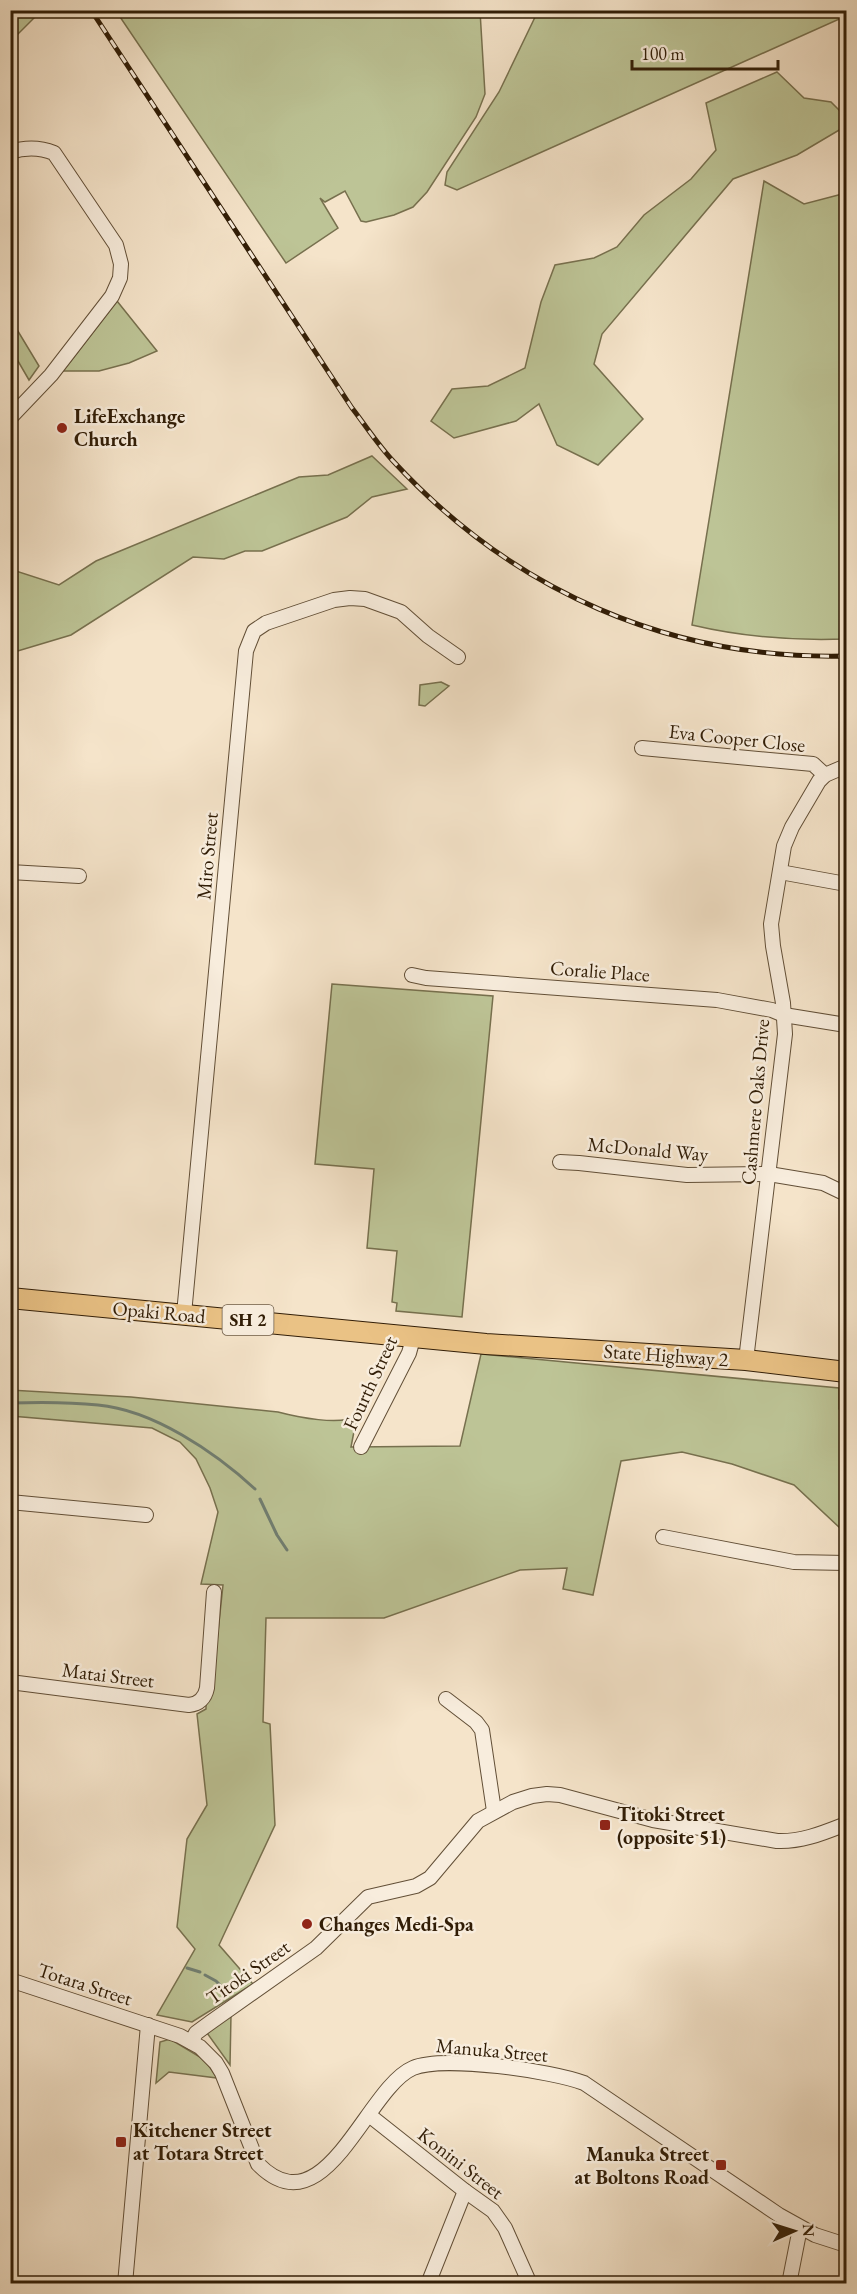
<svg xmlns="http://www.w3.org/2000/svg" width="857" height="2294" font-family="'EB Garamond',serif">
<style>
.green{fill:#bdc496;stroke:#77704e;stroke-width:1.5}
.lines{fill:none;stroke-linecap:round;stroke-linejoin:round}
.stream{stroke:#717e71;stroke-width:3}
.minor-casing{stroke:#624f37;stroke-width:16}
.highway-casing{stroke:#311d06;stroke-width:22}
.minor{stroke:#f8eddd;stroke-width:14}
.highway{stroke:#eac285;stroke-width:20}
.rail-casing{stroke:#311d06;stroke-width:5}
.rail{stroke:#f8eddd;stroke-width:3;stroke-dasharray:9;stroke-linecap:butt}
.poi-dot{fill:#8f2418;stroke:#f8eddd;stroke-width:2}
.labels{text-anchor:middle;stroke-width:5;stroke-linejoin:round;paint-order:stroke}
.shield{fill:#f8eddd;stroke:#6d5b46;stroke-width:1.5}
.shield-label{font-size:18px;font-weight:bold;fill:#311d06}
.poi-label{font-size:20px;font-weight:bold;fill:#311d06;stroke:#f8eddd;text-anchor:start}
.street-label{font-size:20px;fill:#311d06;stroke:#f8eddd}
</style>
<rect width="100%" height="100%" fill="#f5e4ca"/>
<filter id="stains"><feTurbulence type="fractalNoise" baseFrequency=".00333" numOctaves="4"/><feColorMatrix values="0 0 0 0 .2 0 0 0 0 .09 0 0 0 0 .02 0 0 0 .5 -.17"/></filter>
<radialGradient id="worn" r=".72"><stop offset=".6" stop-color="#630" stop-opacity="0"/><stop offset="1" stop-color="#630" stop-opacity=".3"/></radialGradient>
<g class="green">
<path d="M11,10H41V11L11,41Z"/>
<path d="M116,11H480L485,94L476,117L427,192L413,207L394,215L366,222L361,221L345,191L325,202L320,198L338,228L286,263Z"/>
<path d="M538,11L846,10V16L457,190L445,185L447,172L499,92Z"/>
<path d="M777,72L804,98L831,102L846,117V126L797,155L733,179L602,334L594,364L643,419L598,465L557,445L539,404L516,421L454,438L431,421L452,389L488,386L525,368L541,302L555,265L594,258L617,247L644,215L691,179L716,150L706,103Z"/>
<path d="M764,181L804,204L846,193V639C794,641 743,637 692,625Z"/>
<path d="M117,301L157,351L129,363L99,371H63Z"/>
<path d="M10,318L39,366L29,380L11,349Z"/>
<path d="M372,456L407,489L372,497L347,517L262,551H245L224,559L193,557L71,635L11,653V571L13,570L59,585L96,561L299,477L328,475Z"/>
<path d="M441,682L449,686L425,706L419,705L420,685Z"/>
<path d="M332,984L493,996L462,1317L396,1311L397,1303L392,1302L397,1251L367,1248L374,1169L315,1164Z"/>
<path d="M481,1354L839,1388V1409L846,1416V1546L841,1529L794,1485L732,1464L682,1452L621,1461L593,1595L563,1589L567,1568L520,1570L384,1618H266L263,1722L270,1724L275,1825L219,1945L253,1984L192,2022L157,2015L195,1949L177,1927L187,1839L207,1805L197,1714L206,1709V1694L214,1669L223,1585L201,1584L218,1512L210,1488L196,1459L180,1442L152,1428L11,1416L10,1390L131,1397L278,1412C297,1417 340,1426 357,1416L351,1447L460,1446Z"/>
<path d="M231,2015L230,2065L207,2033Z"/>
<path d="M170,2039L205,2060L217,2078L169,2072L156,2083L160,2042Z"/>
</g>
<g class="lines">
<g class="stream">
<path d="M10,1403C39,1402 70,1402 98,1405C153,1410 215,1452 255,1489"/>
<path d="M260,1499L277,1535L287,1550"/>
<path d="M187,1968L200,1972"/>
<path d="M205,1975L216,1981L229,1994"/>
</g>
<defs>
<g id="minor">
<path d="M10,152C26,147 39,147 54,153L116,245L121,264L120,278L112,296L51,375L10,418"/>
<path d="M642,748L813,764L825,775"/>
<path d="M10,872L79,876"/>
<path d="M780,872L846,884"/>
<path d="M412,975L426,978L717,1000L772,1010L784,1015L846,1025"/>
<path d="M560,1162L579,1163L687,1175L769,1174L823,1183L846,1194"/>
<path d="M184,1314L246,651L254,631L266,623L334,600L350,598L365,599L401,612L428,636L458,657"/>
<path d="M746,1360L785,1034L783,1003L773,946L771,924L784,846L792,827L819,781L825,775L846,766"/>
<path d="M361,1447L409,1353L414,1335"/>
<path d="M10,1502L146,1515"/>
<path d="M663,1537L794,1562L846,1563"/>
<path d="M10,1682L189,1705C199,1704 205,1698 207,1688L214,1592"/>
<path d="M446,1699L476,1722L482,1730L494,1811"/>
<path d="M10,1980L180,2036L200,2047L216,2063L222,2073L258,2164C325,2232 366,2088 413,2068C443,2055 553,2071 584,2083L779,2215L815,2235L846,2245"/>
<path d="M191,2042L196,2033L211,2022L316,1948L368,1897L416,1886L430,1878L478,1821L513,1802L532,1796L547,1794L560,1795L653,1820L777,1841C802,1842 823,1833 846,1824"/>
<path d="M369,2115L465,2191L493,2211L505,2228L530,2284"/>
<path d="M125,2284L148,2025"/>
<path d="M428,2284L465,2191"/>
<path d="M789,2284L800,2228"/>
</g>
<path id="highway" d="M10,1298L486,1344L746,1360L846,1372"/>
</defs>
<use href="#minor" class="minor-casing"/>
<use href="#highway" class="highway-casing"/>
<use href="#minor" class="minor"/>
<use href="#highway" class="highway"/>
<defs>
<path id="rail" d="M91,10L352,408C366,426 378,445 394,462C513,591 670,660 846,656"/>
</defs>
<use href="#rail" class="rail-casing"/>
<use href="#rail" class="rail"/>
</g>
<g class="poi-dot">
<circle cx="62" cy="428" r="6"/>
<rect x="599" y="1819" width="12" height="12" rx="3"/>
<circle cx="307" cy="1924" r="6"/>
<rect x="115" y="2136" width="12" height="12" rx="3"/>
<rect x="715" y="2159" width="12" height="12" rx="3"/>
</g>
<g class="labels">
<rect class="shield" x="222.5" y="1305" width="51" height="30" rx="4.5"/>
<g class="shield-label">
<text x="248" y="1326">SH 2</text>
</g>
<g class="poi-label">
<text x="74" y="423">LifeExchange<tspan x="74" dy="23">Church</tspan></text>
<text x="617" y="1821">Titoki Street<tspan x="617" dy="23">(opposite 51)</tspan></text>
<text x="319" y="1931">Changes Medi-Spa</text>
<text x="133" y="2137">Kitchener Street<tspan x="133" dy="23">at Totara Street</tspan></text>
<text x="709" y="2161" text-anchor="end">Manuka Street<tspan x="709" dy="23">at Boltons Road</tspan></text>
</g>
<g class="street-label">
<text transform="translate(737 738) rotate(6)" y="7">Eva Cooper Close</text>
<text transform="translate(207 856) rotate(-85)" y="7">Miro Street</text>
<text transform="translate(600 971) rotate(4)" y="7">Coralie Place</text>
<text transform="translate(755 1102) rotate(-85)" y="7">Cashmere Oaks Drive</text>
<text transform="translate(648 1149) rotate(5)" y="7">McDonald Way</text>
<text transform="translate(159 1312) rotate(5)" y="7">Opaki Road</text>
<text transform="translate(666 1355) rotate(4)" y="7">State Highway 2</text>
<text transform="translate(370 1383) rotate(-65)" y="7">Fourth Street</text>
<text transform="translate(108 1675) rotate(7)" y="7">Matai Street</text>
<text transform="translate(248 1972) rotate(-35)" y="7">Titoki Street</text>
<text transform="translate(85 1984) rotate(18)" y="7">Totara Street</text>
<text transform="translate(492 2050) rotate(5)" y="7">Manuka Street</text>
<text transform="translate(461 2163) rotate(38)" y="7">Konini Street</text>
</g>
</g>
<rect width="857" height="2294" fill="none" stroke="#f5e4ca" stroke-width="36"/>
<rect x="12" y="12" width="833" height="2270" fill="none" stroke="#311d06" stroke-width="3"/>
<rect x="18" y="18" width="821" height="2258" fill="none" stroke="#311d06" stroke-width="1.5"/>
<g transform="translate(794 2231) rotate(87)" stroke="#f8eddd" stroke-width="4.5" paint-order="stroke">
<path d="M0-4.5L10 22L0 15L-10 22Z" fill="#311d06"/>
<text y="-9" font-size="16" font-weight="bold" text-anchor="middle" fill="#311d06">N</text>
</g>
<path d="M632 60v9h146v-9" fill="none" stroke="#311d06" stroke-width="3"/>
<text x="641" y="60" font-size="18" fill="#311d06" stroke="#f8eddd" stroke-width="4.5" paint-order="stroke">100 m</text>
<rect width="100%" height="100%" filter="url(#stains)"/>
<rect width="100%" height="100%" fill="url(#worn)"/>
</svg>
